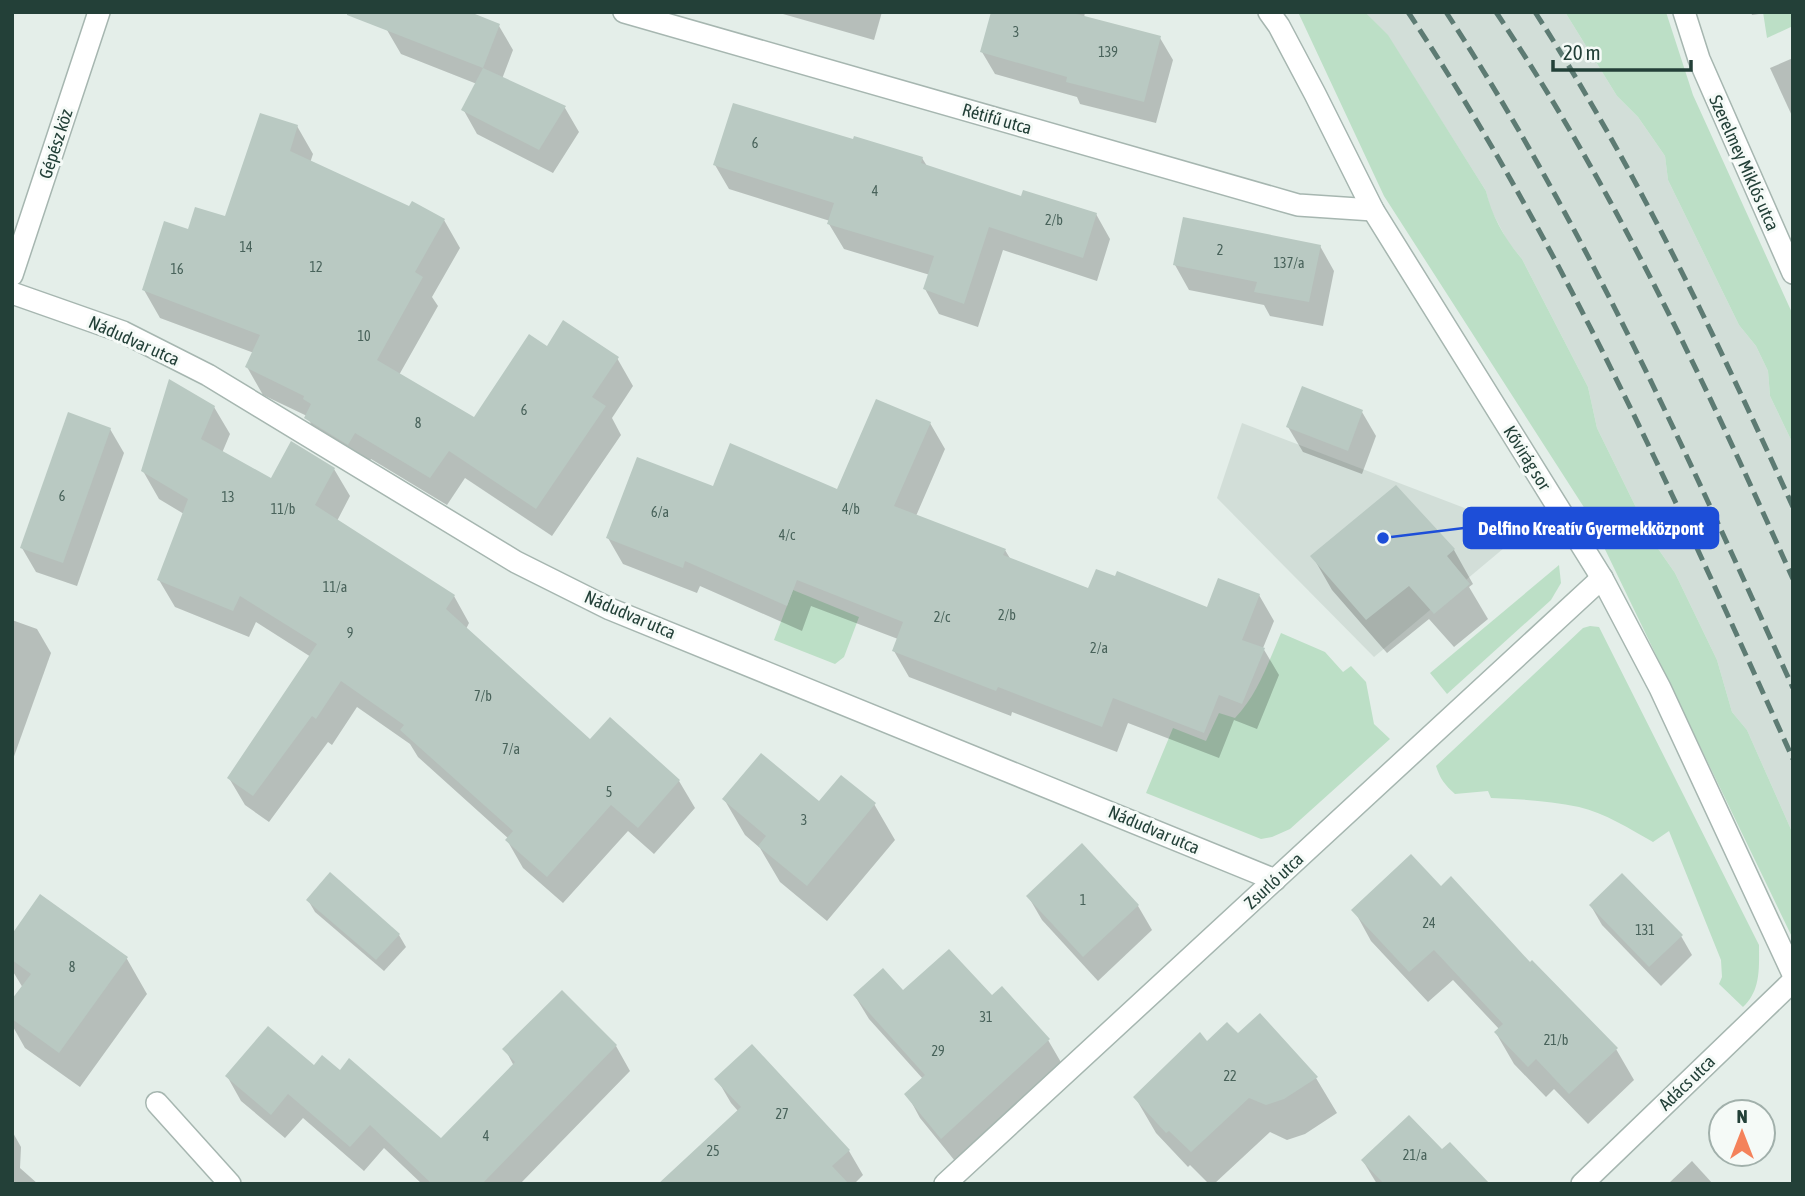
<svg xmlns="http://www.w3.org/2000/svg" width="1805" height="1196" font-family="'Asap Condensed',sans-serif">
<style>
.built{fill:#d2ded8}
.green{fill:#bcdfc6}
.shadow{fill:#0003}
.building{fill:#b9c9c2}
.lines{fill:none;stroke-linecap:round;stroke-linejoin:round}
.street-casing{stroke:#a6b6b0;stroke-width:24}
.street{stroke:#fff;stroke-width:21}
.rail{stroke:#5d7b73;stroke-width:5;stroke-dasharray:14 7;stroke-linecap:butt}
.labels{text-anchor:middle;stroke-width:6;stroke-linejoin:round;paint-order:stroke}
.number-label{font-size:14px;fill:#48625a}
.street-label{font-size:18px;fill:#234038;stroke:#f5faf7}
.leader{fill:none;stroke:#1d4ed8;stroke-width:2.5}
.callout-dot{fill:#1d4ed8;stroke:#f5faf7;stroke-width:2.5}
.callout{fill:#1d4ed8;stroke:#1d4ed8;stroke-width:2.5}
.callout-label{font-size:19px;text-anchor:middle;font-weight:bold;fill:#fff}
</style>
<rect width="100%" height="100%" fill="#e4eee9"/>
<g class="built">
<path d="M1365,12H1565L1617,96L1638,117L1665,156L1668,180L1739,325L1756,346L1768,371L1770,396L1793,444V834L1747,730L1732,712L1717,660L1675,573L1652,540L1597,428L1588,387L1522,259L1508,242L1490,208L1486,191L1388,36Z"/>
<path d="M1242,423L1496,520L1510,543L1374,657L1217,498Z"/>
</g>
<g class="green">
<path d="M1298,12H1365L1388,35L1486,191C1492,217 1505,239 1522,259L1588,387L1597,428L1652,540L1675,573L1717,660L1732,712L1747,730L1793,834V939L1587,512L1384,196Z"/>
<path d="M1565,12H1666L1693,95L1793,315V444L1770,396L1768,371L1756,346L1739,325L1668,180L1665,156L1638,117L1617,96Z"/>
<path d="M1763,12H1793V26L1767,38Z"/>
<path d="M1559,565L1561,583L1551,600L1447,694L1430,673Z"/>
<path d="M793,590L859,617L844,657L835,664L774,640Z"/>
<path d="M1590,626L1599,627L1759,945C1759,968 1761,990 1743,1007L1719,984L1722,977L1721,960L1669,831L1653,842C1630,829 1605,813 1579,807C1550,801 1520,799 1491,798L1488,791L1455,794C1445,785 1440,779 1436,766L1583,628Z"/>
<path d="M1281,633L1325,652L1343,672L1351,666L1366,682L1374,724L1390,739L1290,829L1272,837L1261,839L1146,793L1173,728L1206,741L1219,713L1235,718C1258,694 1268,663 1281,633Z"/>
</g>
<g class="shadow">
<path d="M776,12H882L874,40Z"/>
<path d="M993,12H1085L1084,18L1160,38L1173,60L1156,123L1080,104L1077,97L995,74L982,52Z"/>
<path d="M1751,12H1773L1752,15Z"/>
<path d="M499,26L513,50L502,79L565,108L579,132L553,173L477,134L463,109L477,84L401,54L387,30Z"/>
<path d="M1793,58V118L1770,68Z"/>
<path d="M297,126L313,154L310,163L410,208L444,220L460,248L432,297L438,306L399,375L475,420L548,348L617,358L633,386L612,418L621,435L552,536L465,478L447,505L371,459L364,471L322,445L307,416L263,395L247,367L254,353L160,318L144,290L189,232L226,218Z"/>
<path d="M854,141L922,158L927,166L1022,198L1096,214L1110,239L1097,281L1003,250L978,327L939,314L925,289L930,275L844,249L829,224L830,221L729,189L715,165Z"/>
<path d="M1320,246L1334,271L1323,326L1270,316L1264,305L1189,290L1175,265Z"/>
<path d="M214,407L230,434L222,453L272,480L334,469L350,496L337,521L454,596L469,623L466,629L590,742L679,781L695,808L654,854L628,831L563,903L523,868L507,840L509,839L418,757L410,744L357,707L332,745L328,742L269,822L245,805L229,778L311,657L256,622L249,637L175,607L159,580L184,514L159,499L143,471Z"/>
<path d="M1362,412L1376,436L1362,474L1303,452L1288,427Z"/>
<path d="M930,423L945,449L916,516L1005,550L1011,560L1089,590L1208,609L1259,595L1274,621L1263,648L1279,675L1257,729L1234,720L1219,758L1128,723L1117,752L1012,712L1011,716L909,677L894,651L898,639L811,606L802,631L700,586L697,593L623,564L608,538L714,488L838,491Z"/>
<path d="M110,429L124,453L77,586L36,572L22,548Z"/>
<path d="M1396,488L1454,550L1473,584L1469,587L1488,619L1454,647L1429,619L1387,653L1332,590L1313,557Z"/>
<path d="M12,620L37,629L51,653L12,762Z"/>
<path d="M724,799L874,804L895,840L827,921L780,882L760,848L745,835Z"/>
<path d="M1082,846L1138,906L1152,930L1098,981L1042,920L1028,896Z"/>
<path d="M1441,888L1530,964L1616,1049L1634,1080L1588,1124L1554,1089L1546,1097L1514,1064L1496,1033L1500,1030L1453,980L1428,1002L1371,941L1354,910Z"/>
<path d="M41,897L127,959L147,994L80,1087L25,1048L12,1025V1002L23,988L12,970V937Z"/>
<path d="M308,900L399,935L406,947L384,971L315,912Z"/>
<path d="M1591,906L1681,936L1692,955L1661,986L1602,925Z"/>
<path d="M562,992L616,1046L630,1071L520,1184H422L384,1148L364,1171L303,1118L285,1138L241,1101L227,1076L314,1068L340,1073L441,1141L514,1066L505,1049Z"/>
<path d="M903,992L992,998L1048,1040L1062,1064L955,1161L920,1118L907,1094L923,1079L869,1019L855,996Z"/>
<path d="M1260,1015L1316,1078L1337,1113L1305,1134L1287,1140L1270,1132L1214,1184H1209L1190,1165L1188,1167L1156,1133L1135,1097L1207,1043L1238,1035Z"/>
<path d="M717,1079L849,1151L863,1175L854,1184H679L738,1111L731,1103Z"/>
<path d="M12,1131L21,1147L20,1168L38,1184H12Z"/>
<path d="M1442,1151L1485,1184H1377L1363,1161Z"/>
<path d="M1692,1161L1713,1184H1668Z"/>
</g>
<g class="building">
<path d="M347,12H470L500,24L483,68L347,15Z"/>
<path d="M991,12H1069L1161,36L1144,102L1066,82L1067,77L980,52Z"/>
<path d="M483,68L566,106L539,150L461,110Z"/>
<path d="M733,103L853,139L854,136L923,157L921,163L1021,196L1023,190L1097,213L1083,258L989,227L964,304L923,289L934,256L827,224L834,203L713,165Z"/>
<path d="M260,113L298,125L290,151L409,206L412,201L445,219L415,272L423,277L377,360L474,417L529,334L547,346L563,320L619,357L592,397L606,406L536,509L449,451L430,478L355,433L348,445L304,418L311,404L303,399L304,396L245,367L260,335L142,290L164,221L188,229L195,207L225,216Z"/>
<path d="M1183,217L1321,245L1309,302L1254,292L1257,282L1173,265Z"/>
<path d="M169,379L215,406L201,439L271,478L291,441L335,468L315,505L455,595L446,609L590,739L610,717L680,780L638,828L611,805L547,877L505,840L513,831L400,730L404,725L341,681L316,719L312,716L253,796L227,778L317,644L240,596L233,611L157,580L188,499L141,471Z"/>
<path d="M1302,386L1363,410L1348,451L1286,427Z"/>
<path d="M876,399L931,422L894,506L1006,549L1003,555L1088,588L1096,569L1115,576L1117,571L1207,607L1218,578L1260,594L1242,640L1265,648L1242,704L1219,695L1204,733L1113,698L1102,727L998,687L996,691L892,651L903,622L797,580L787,606L685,561L683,568L606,538L637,457L713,486L730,443L837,489Z"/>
<path d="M68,412L111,428L63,563L20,548Z"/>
<path d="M1396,485L1455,549L1447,556L1470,584L1434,614L1409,586L1366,620L1310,556Z"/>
<path d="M761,753L819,801L841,775L876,803L807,886L758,846L766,836L722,799Z"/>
<path d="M1082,843L1139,905L1083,957L1026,896Z"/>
<path d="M1411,854L1441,886L1451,876L1530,962L1532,960L1618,1048L1569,1094L1536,1059L1528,1067L1494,1032L1503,1024L1434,950L1409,972L1351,910Z"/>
<path d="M330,872L400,934L376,960L306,900Z"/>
<path d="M1622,873L1683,935L1649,967L1589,905Z"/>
<path d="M40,894L128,957L59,1053L12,1019V999L31,974L12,960V934Z"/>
<path d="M949,949L992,995L1002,986L1050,1039L941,1139L904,1094L925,1075L853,995L883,968L903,990Z"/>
<path d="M562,990L617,1045L482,1184H432L370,1125L350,1147L288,1094L271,1115L225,1076L268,1026L314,1065L322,1055L340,1070L349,1058L441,1138L515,1062L502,1049Z"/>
<path d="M1260,1013L1318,1077L1284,1099L1266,1105L1249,1098L1191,1152L1169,1131L1166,1133L1133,1097L1200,1032L1207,1041L1227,1022L1238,1033Z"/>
<path d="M752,1044L850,1150L832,1166L849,1184H658L741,1107L714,1079Z"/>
<path d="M1409,1115L1442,1149L1450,1142L1490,1184H1384L1361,1160Z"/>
</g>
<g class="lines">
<defs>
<g id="street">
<path d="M624,12L1298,205L1373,210"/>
<path d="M1269,12L1279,26L1315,94L1373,210L1602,578L1660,688L1793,974"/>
<path d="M1684,12L1699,59L1793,273"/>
<path d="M12,275L99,12"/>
<path d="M12,293L123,332L208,375L516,562L610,609L1275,880"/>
<path d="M157,1103L230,1184"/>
<path d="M945,1184L1602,578"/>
<path d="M1582,1184L1793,981"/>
</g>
</defs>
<use href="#street" class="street-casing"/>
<use href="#street" class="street"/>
<g class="rail">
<path d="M1408,12C1564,247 1677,503 1793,759"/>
<path d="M1446,12C1585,225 1688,457 1793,688"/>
<path d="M1496,12C1615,190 1706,385 1793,579"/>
<path d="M1535,12C1636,168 1716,338 1793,507"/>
</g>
</g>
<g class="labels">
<g class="number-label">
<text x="1016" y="37">3</text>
<text x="1108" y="57">139</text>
<text x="755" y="148">6</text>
<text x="875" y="196">4</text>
<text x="1054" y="225">2/b</text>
<text x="246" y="252">14</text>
<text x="1220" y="255">2</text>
<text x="1289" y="268">137/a</text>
<text x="316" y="272">12</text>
<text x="177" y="274">16</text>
<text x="364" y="341">10</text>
<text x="524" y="415">6</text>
<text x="418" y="428">8</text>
<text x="62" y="501">6</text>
<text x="228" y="502">13</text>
<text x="283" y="514">11/b</text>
<text x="851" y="514">4/b</text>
<text x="660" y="517">6/a</text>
<text x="787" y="540">4/c</text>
<text x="335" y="592">11/a</text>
<text x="1007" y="620">2/b</text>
<text x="942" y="622">2/c</text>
<text x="350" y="638">9</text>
<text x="1099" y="653">2/a</text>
<text x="483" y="701">7/b</text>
<text x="511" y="754">7/a</text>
<text x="609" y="797">5</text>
<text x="804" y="825">3</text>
<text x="1083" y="905">1</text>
<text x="1429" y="928">24</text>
<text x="1645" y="935">131</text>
<text x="72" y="972">8</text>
<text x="986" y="1022">31</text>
<text x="1556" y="1045">21/b</text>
<text x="938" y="1056">29</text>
<text x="1230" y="1081">22</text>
<text x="782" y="1119">27</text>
<text x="486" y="1141">4</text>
<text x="713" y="1156">25</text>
<text x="1415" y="1160">21/a</text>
</g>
<g class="street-label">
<text transform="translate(997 119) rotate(16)" y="6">Rétifű utca</text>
<text transform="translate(56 144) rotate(-72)" y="6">Gépész köz</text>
<text transform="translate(1744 163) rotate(66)" y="6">Szerelmey Miklós utca</text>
<text transform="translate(134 341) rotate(24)" y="6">Nádudvar utca</text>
<text transform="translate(1527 458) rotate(58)" y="6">Kővirág sor</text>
<text transform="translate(630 615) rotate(23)" y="6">Nádudvar utca</text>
<text transform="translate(1154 830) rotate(23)" y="6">Nádudvar utca</text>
<text transform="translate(1274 881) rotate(-43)" y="6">Zsurló utca</text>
<text transform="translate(1687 1083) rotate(-44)" y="6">Adács utca</text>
</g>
</g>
<path class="leader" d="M1383 538L1464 528"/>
<circle class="callout-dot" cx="1383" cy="538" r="7"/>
<rect class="callout" x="1464" y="508" width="254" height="40" rx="7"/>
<g class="callout-label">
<text x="1591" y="535">Delfino Kreatív Gyermekközpont</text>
</g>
<rect width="1805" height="1196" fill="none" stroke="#234038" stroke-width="28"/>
<g transform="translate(1742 1133)"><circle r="33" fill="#f5faf7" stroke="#a1b0ab" stroke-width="2"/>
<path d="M0-5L12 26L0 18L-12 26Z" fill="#f4825b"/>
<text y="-10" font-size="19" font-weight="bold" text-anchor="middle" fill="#234038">N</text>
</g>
<path d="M1553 60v10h138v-10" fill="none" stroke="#234038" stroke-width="3.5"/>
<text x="1563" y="60" font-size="21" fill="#234038" stroke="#f5faf7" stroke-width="5" paint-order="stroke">20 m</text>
</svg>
